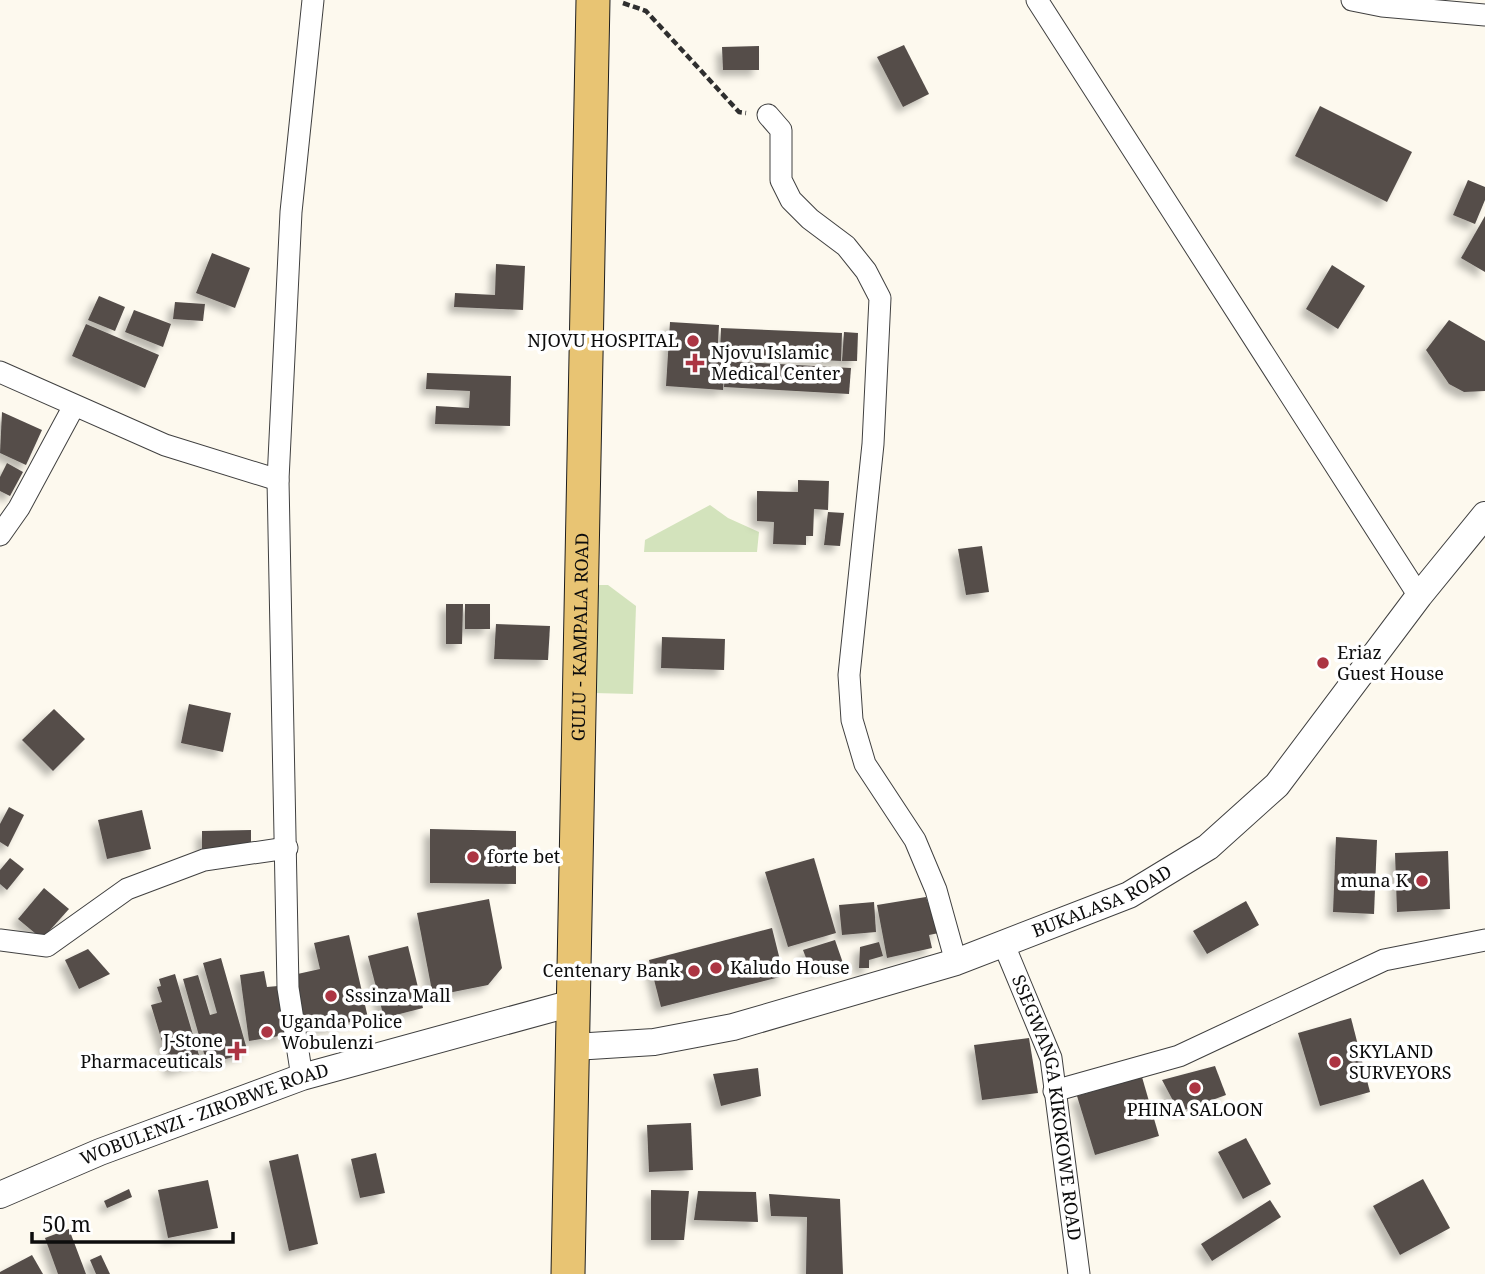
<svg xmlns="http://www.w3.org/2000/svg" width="1485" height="1274" font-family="'Noto Serif',serif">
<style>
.green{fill:#d3e3bc}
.building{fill:#544d4a;filter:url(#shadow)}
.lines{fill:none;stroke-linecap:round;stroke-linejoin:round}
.minor-casing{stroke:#404040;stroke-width:23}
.tertiary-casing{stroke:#404040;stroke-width:28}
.primary-casing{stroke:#1e1e1e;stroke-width:35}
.path{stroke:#2f2f2f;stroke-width:4.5;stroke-dasharray:7 3.5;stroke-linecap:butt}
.minor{stroke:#fff;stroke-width:21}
.tertiary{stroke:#fff;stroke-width:26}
.primary{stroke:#e8c473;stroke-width:33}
.poi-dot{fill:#ac3543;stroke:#fff;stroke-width:2.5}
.labels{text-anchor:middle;stroke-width:7;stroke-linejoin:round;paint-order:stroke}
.poi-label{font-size:18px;fill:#0d0d0d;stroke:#fff;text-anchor:start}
.street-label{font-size:18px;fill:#0d0d0d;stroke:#fff}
</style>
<defs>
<filter id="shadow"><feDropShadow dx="-6" dy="6" stdDeviation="3.5" flood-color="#0004"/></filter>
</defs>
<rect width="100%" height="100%" fill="#fdf9ee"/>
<g class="green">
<path d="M710,505L728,518L759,532L757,552H644L645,540Z"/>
<path d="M598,585H608L636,606L633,694L594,693Z"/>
</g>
<g class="building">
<path d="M904,45L929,94L903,107L877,57Z"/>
<path d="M759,46V70H723L722,47Z"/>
<path d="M1320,106L1412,152L1387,202L1295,156Z"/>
<path d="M1468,180L1485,187V200L1475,224L1453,215Z"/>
<path d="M1485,216V272L1461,258Z"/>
<path d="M212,253L250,268L235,308L196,293Z"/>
<path d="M496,264L525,266L523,310L454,307L455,293L495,295Z"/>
<path d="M1332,265L1365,286L1338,329L1306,309Z"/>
<path d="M99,296L125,307L115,331L88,320Z"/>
<path d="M175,302L205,304L203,321L173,319Z"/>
<path d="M134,310L171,324L163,347L125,332Z"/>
<path d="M1449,320L1485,341V391L1464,392L1449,384L1426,350Z"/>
<path d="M670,322L719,325L717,358L725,359L723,390L666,386Z"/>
<path d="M86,324L159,355L145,388L72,356Z"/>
<path d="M721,328L842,333L841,361L720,355Z"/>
<path d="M844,332L858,333L857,361H842Z"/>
<path d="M726,361L851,368L849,394L724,387Z"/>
<path d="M427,373L511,376L510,426L435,424L436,406L469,408L470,391L426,389Z"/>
<path d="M2,412L42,430L26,465L0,453Z"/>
<path d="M7,463L23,472L10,496L0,491V477Z"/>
<path d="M798,480L829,481L828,510L814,509L813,536H806V545L773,544L774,522L757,521V491L798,492Z"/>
<path d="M828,512L844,513L840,546L824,545Z"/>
<path d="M982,546L989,592L966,595L958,549Z"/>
<path d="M446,604H463L462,644H446Z"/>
<rect x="465" y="604" width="25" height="25"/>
<path d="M496,624L550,626L548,660L494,659Z"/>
<path d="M662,637L725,639L724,670L661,668Z"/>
<path d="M189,704L231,713L223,752L181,743Z"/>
<path d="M54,709L85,739L53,771L22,740Z"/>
<path d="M9,807L24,815L8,847L0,842V824Z"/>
<path d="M142,810L151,849L107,859L98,820Z"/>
<path d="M430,829L516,831V884L430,883Z"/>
<path d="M251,830V849H202V831Z"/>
<path d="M1336,837L1377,840L1374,914L1333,912Z"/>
<path d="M1448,851L1450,909L1397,912L1395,853Z"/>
<path d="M10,858L24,869L7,890L0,884V870Z"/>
<path d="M814,858L836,933L788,947L765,872Z"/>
<path d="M44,888L69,909L42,939L18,919Z"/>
<path d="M926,897L939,933L929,935L932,948L887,958L877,905Z"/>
<path d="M489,899L502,968L488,985L433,996L417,913Z"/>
<path d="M1246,901L1259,925L1207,954L1193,931Z"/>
<path d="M874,902L876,932L842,935L839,905Z"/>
<path d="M772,928L784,976L661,1007L649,960Z"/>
<path d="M349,935L368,1018L307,1032L293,975L320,969L314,943Z"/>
<path d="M835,940L844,966L811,971L803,950Z"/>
<path d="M879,942L883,956L869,960V968H859L860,947Z"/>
<path d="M408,946L423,1008L384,1018L368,956Z"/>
<path d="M88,949L110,974L79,989L65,960Z"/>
<path d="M221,958L248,1053L207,1064L183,979L198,975L210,1015L217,1013L203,963Z"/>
<path d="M264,971L267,987L278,986L285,1035L249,1041L240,975Z"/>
<path d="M175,974L201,1062L171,1071L151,1005L162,1002L157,987L161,986L159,979Z"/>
<path d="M1351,1018L1370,1092L1320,1106L1298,1033Z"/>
<path d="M1029,1038L1038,1093L982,1100L974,1045Z"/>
<path d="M1215,1066L1226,1095L1179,1112L1162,1080Z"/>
<path d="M758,1068L761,1096L721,1106L713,1074Z"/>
<path d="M1142,1077L1159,1136L1095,1155L1077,1096Z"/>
<path d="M691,1123L693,1170L649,1172L647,1125Z"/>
<path d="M1246,1138L1271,1184L1243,1199L1218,1152Z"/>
<path d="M376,1153L385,1193L360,1198L351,1159Z"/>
<path d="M298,1154L318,1244L289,1251L269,1161Z"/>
<path d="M1423,1179L1450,1228L1400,1255L1373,1206Z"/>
<path d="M208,1180L218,1228L168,1238L158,1190Z"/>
<path d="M129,1189L132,1197L107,1208L104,1201Z"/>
<path d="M651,1190L689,1191L684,1240H651Z"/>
<path d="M698,1191L756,1192L758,1222L694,1220Z"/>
<path d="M769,1194L840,1199L843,1274H806L807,1217L771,1216Z"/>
<path d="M1270,1200L1281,1217L1212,1261L1201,1244Z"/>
<path d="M69,1229L86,1274H58L45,1238Z"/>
<path d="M32,1255L43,1274H0V1272Z"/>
<path d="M101,1255L110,1274H96L90,1260Z"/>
</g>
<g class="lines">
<defs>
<g id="minor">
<path d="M1037,0L1419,596"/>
<path d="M1352,0L1382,6L1485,15"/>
<path d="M768,115L781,130V180L791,200L810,219L846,246L866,271L880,298L873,444L849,675L852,720L865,764L915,840L936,890L956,962"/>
<path d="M0,372L165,445L278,480"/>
<path d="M0,535L19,508L74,406"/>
<path d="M0,940L47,946L127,889L204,860L287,848"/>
<path id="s1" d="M1004,945L1051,1058L1079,1274"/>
<path d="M302,1077L288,988L278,480L291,212L313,0"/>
<path d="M1054,1091L1179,1056L1384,960L1485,940"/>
</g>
<g id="tertiary">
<path id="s2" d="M574,1047L654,1042L733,1027L956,962L1129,895L1208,847L1277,785L1419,596L1485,515"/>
<path id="s3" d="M0,1195L100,1152L302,1077L576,1002"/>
</g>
<g id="primary">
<path id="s4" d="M568,1274L593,0"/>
</g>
</defs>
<use href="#minor" class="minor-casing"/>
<use href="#tertiary" class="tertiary-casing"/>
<use href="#primary" class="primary-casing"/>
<path class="path" d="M623,3L646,11L739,112L746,113"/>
<use href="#minor" class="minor"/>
<use href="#tertiary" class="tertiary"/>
<use href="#primary" class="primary"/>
</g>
<g class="poi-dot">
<circle cx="693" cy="341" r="7"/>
<path d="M691.5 352.5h7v7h7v7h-7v7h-7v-7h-7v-7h7z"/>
<circle cx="1323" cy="663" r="7"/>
<circle cx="473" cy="857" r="7"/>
<circle cx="1422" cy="881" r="7"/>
<circle cx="716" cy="968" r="7"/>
<circle cx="694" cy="971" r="7"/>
<circle cx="331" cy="996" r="7"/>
<circle cx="267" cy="1032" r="7"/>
<path d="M233.5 1040.5h7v7h7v7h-7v7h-7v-7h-7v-7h7z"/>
<circle cx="1335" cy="1062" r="7"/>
<circle cx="1195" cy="1088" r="7"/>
</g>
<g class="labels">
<g class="poi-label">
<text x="679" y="347" text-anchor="end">NJOVU HOSPITAL</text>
<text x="711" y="359">Njovu Islamic<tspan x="711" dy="21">Medical Center</tspan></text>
<text x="1337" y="659">Eriaz<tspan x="1337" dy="21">Guest House</tspan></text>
<text x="487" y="863">forte bet</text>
<text x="1408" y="887" text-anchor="end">muna K</text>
<text x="730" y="974">Kaludo House</text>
<text x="680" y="977" text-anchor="end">Centenary Bank</text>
<text x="345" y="1002">Sssinza Mall</text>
<text x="281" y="1028">Uganda Police<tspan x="281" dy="21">Wobulenzi</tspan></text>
<text x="223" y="1047" text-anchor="end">J-Stone<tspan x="223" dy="21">Pharmaceuticals</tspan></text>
<text x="1349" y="1058">SKYLAND<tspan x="1349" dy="21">SURVEYORS</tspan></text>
<text x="1195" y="1116" text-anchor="middle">PHINA SALOON</text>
</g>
<g class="street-label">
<text dy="6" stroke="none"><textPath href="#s4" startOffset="637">GULU - KAMPALA ROAD</textPath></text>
<text dy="6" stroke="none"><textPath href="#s2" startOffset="551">BUKALASA ROAD</textPath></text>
<text dy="6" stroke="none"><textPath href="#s1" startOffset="170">SSEGWANGA KIKOKOWE ROAD</textPath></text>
<text dy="6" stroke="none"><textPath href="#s3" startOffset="220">WOBULENZI - ZIROBWE ROAD</textPath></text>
</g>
</g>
<path d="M32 1232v10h201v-10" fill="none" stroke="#0d0d0d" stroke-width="3.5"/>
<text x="42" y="1232" font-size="21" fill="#0d0d0d" stroke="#ffffff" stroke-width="5" paint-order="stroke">50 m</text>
</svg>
